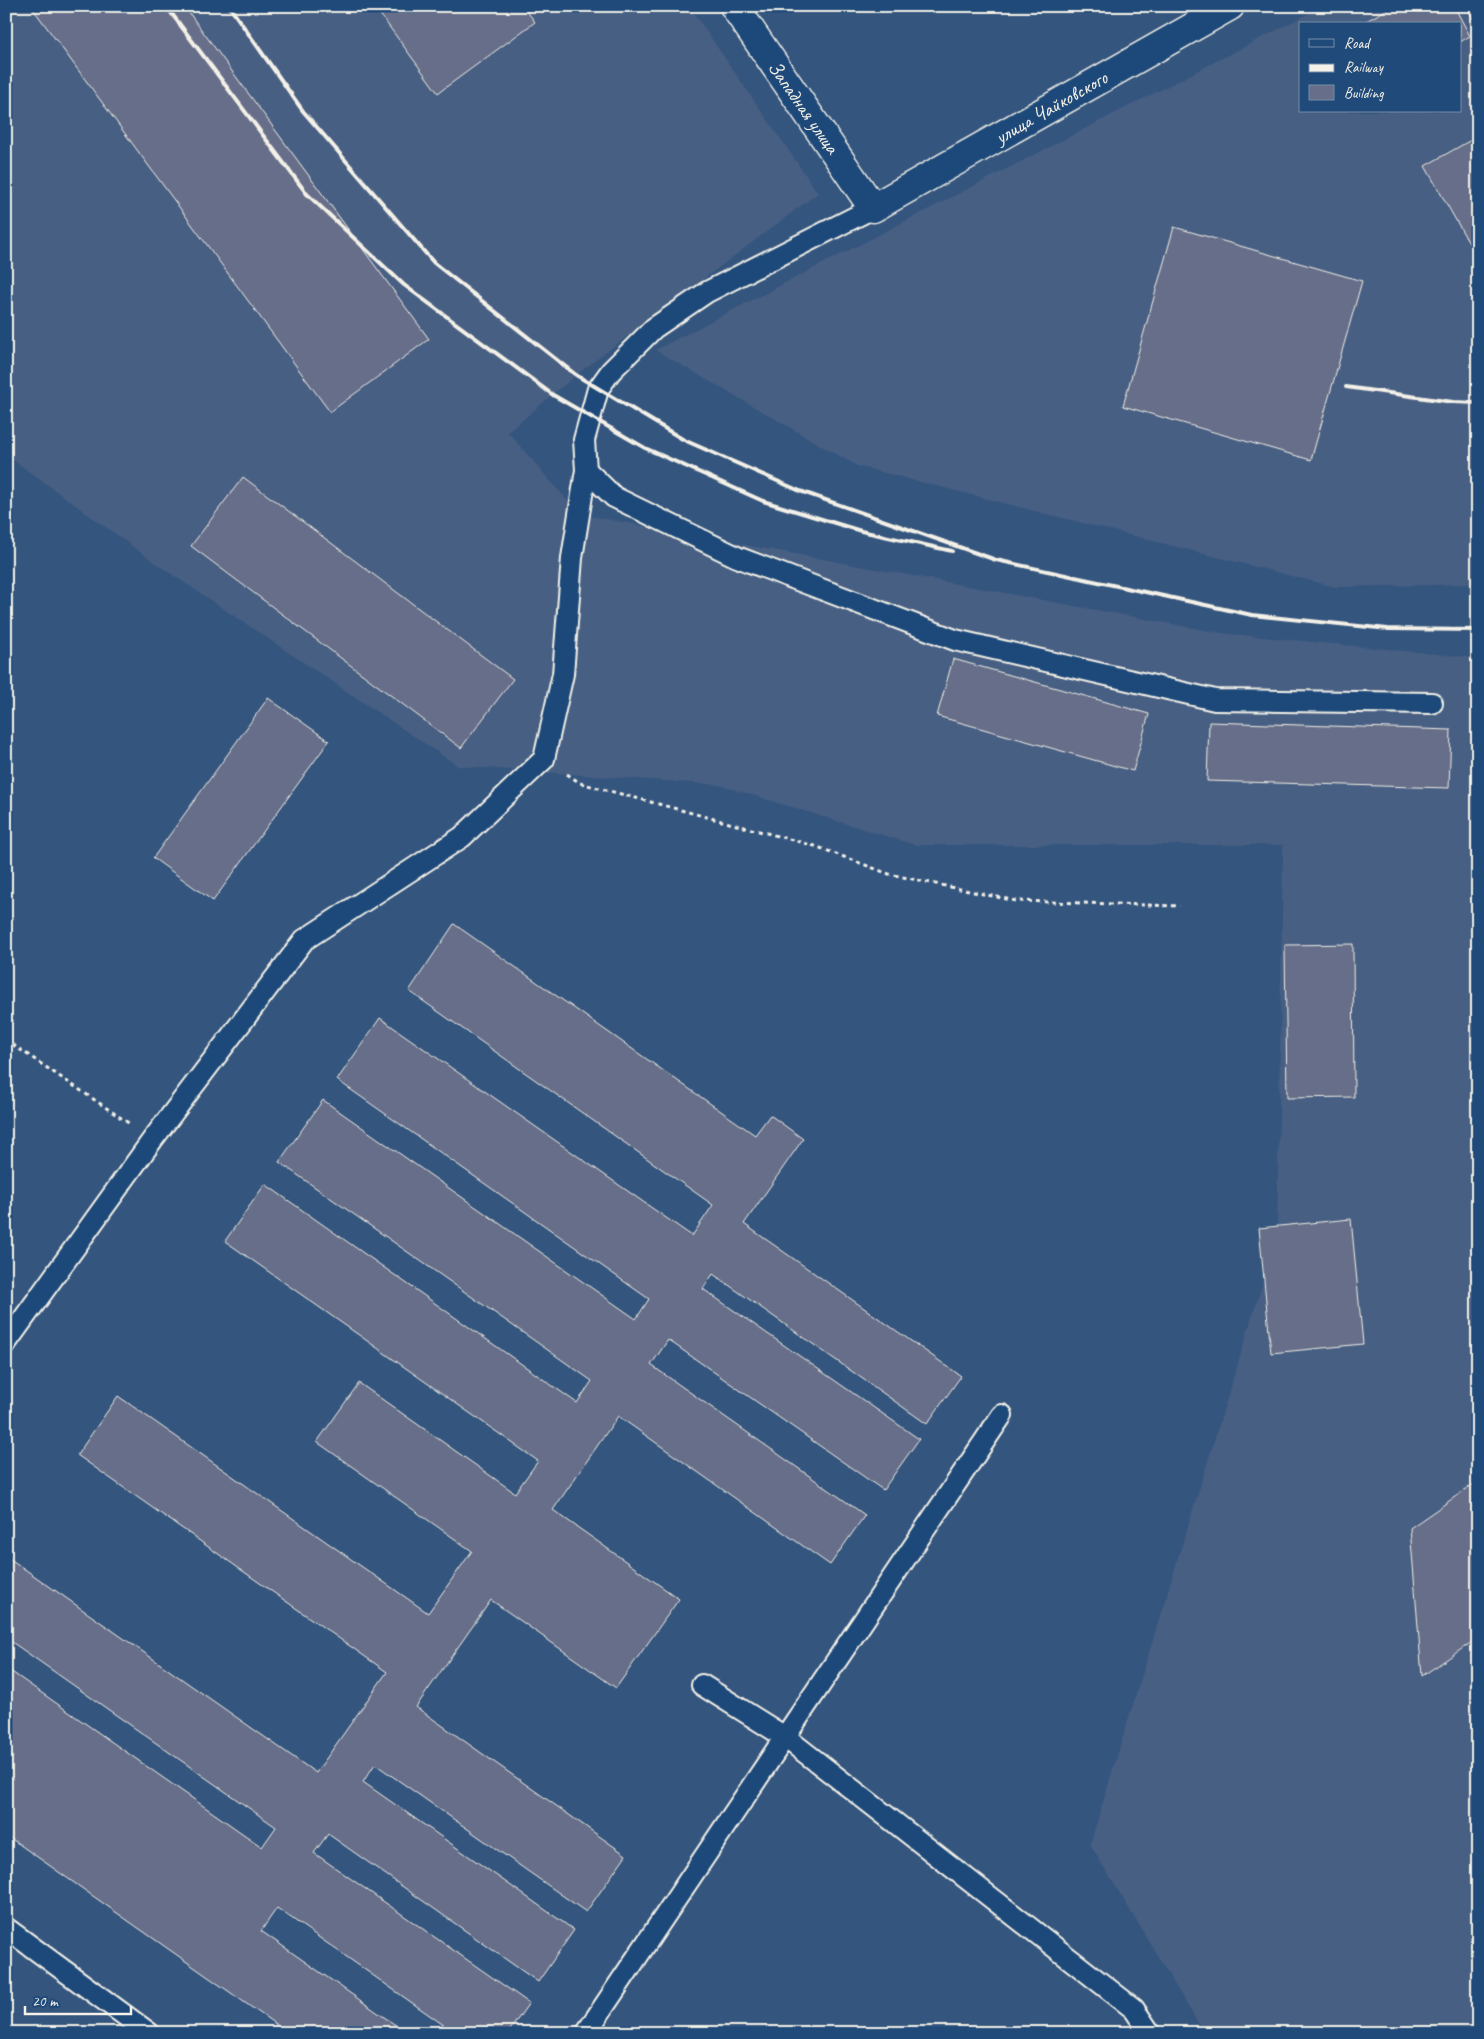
<svg xmlns="http://www.w3.org/2000/svg" width="1484" height="2039" font-family="Caveat,sans-serif">
<style>
.built{fill:#475f83;fill-rule:evenodd}
.building{fill:#666e89;stroke:#f4f1e8}
.lines{fill:none;stroke-linecap:round;stroke-linejoin:round}
.lane-casing{stroke:#f4f1e8;stroke-width:24}
.street-casing{stroke:#f4f1e8;stroke-width:31}
.path{stroke:#f4f1e8;stroke-width:3;stroke-dasharray:4 4;stroke-linecap:butt}
.lane{stroke:#1f4a7a;stroke-width:20}
.street{stroke:#1f4a7a;stroke-width:28}
.rail{stroke:#f4f1e8;stroke-width:4}
.labels{text-anchor:middle;stroke-width:4.5;stroke-linejoin:round;paint-order:stroke}
.street-label{font-size:20px;fill:#f4f1e8;stroke:#1f4a7a}
</style>
<rect width="100%" height="100%" fill="#34557e"/>
<filter id="ink" filterUnits="userSpaceOnUse"><feTurbulence type="fractalNoise" baseFrequency=".02" numOctaves="2"/><feDisplacementMap in="SourceGraphic" scale="10" xChannelSelector="R" yChannelSelector="G"/><feConvolveMatrix kernelMatrix="1 2 1 2 8 2 1 2 1" color-interpolation-filters="sRGB"/></filter>
<g filter="url(#ink)">
<g class="built">
<path d="M6,6H689L818,193L576,375L508,432L579,514L1221,633L1478,658V2033H1204L1090,1844L1277,1236L1283,845H915L719,785L458,766L161,567L6,455Z"/>
<path d="M1323,6H1478V584L1335,587L857,466L655,350ZM1300,24H1460V111H1300Z"/>
</g>
<g class="building">
<path d="M31,6H184L429,339L330,412Z"/>
<path d="M374,6H523L535,22L438,93Z"/>
<path d="M1393,6H1454L1470,36L1460,42V24H1361Z"/>
<path d="M1466,6H1478V28Z"/>
<path d="M1478,136V240L1470,245L1425,166Z"/>
<path d="M1174,227L1362,281L1311,460L1123,406Z"/>
<path d="M243,477L513,679L461,748L191,546Z"/>
<path d="M953,659L1149,714L1133,771L937,716Z"/>
<path d="M268,698L329,741L213,901L153,858Z"/>
<path d="M1209,722L1451,730L1449,788L1207,781Z"/>
<path d="M454,924L755,1135L770,1115L803,1139L744,1224L961,1376L927,1424L713,1274L703,1289L919,1439L883,1490L668,1340L651,1365L865,1515L830,1565L618,1416L553,1510L679,1599L616,1688L491,1600L416,1707L626,1855L586,1912L375,1764L363,1782L574,1930L538,1982L328,1834L314,1853L529,2003L508,2033H455L277,1908L261,1931L407,2033H288L6,1835V1668L262,1847L276,1827L6,1638V1556L316,1773L387,1672L77,1455L118,1396L428,1613L472,1551L317,1442L359,1383L515,1493L538,1461L225,1241L265,1184L577,1403L592,1381L279,1162L323,1100L636,1319L649,1299L337,1080L380,1018L692,1236L713,1205L409,991Z"/>
<path d="M1353,944L1354,1097L1287,1098L1285,945Z"/>
<path d="M1351,1219L1363,1344L1271,1353L1259,1228Z"/>
<path d="M1478,1481V1638L1422,1676L1410,1528Z"/>
</g>
<g class="lines">
<defs>
<g id="lane">
<path d="M586,470L614,497L737,557L955,640L1215,700L1432,703"/>
<path d="M6,1343L153,1139L304,940L462,837L544,759L563,674L572,558L586,470L584,440L598,389L611,371L654,328L707,292L873,208"/>
<path d="M1002,1415L785,1737L1134,2009L1150,2033"/>
<path d="M6,1928L149,2033"/>
<path d="M586,2033L785,1737L702,1685"/>
</g>
<path id="street" d="M734,6L873,208L1230,6"/>
</defs>
<use href="#lane" class="lane-casing"/>
<use href="#street" class="street-casing"/>
<g class="path">
<path d="M567,774L580,783L815,846L889,874L1016,901L1180,906"/>
<path d="M6,1040L130,1124"/>
</g>
<use href="#lane" class="lane"/>
<use href="#street" class="street"/>
<g class="rail">
<path d="M166,6L307,194L404,285L553,395L645,448L763,501L861,531L952,551"/>
<path d="M229,6L303,111L434,263L576,375L684,440L800,491L996,560L1252,615L1388,629L1478,630"/>
<path d="M1346,387L1453,402L1478,403"/>
</g>
</g>
</g>
<g class="labels">
<g class="street-label">
<text transform="translate(804 107) rotate(55)" y="7">Западная улица</text>
<text transform="translate(1051 107) rotate(-30)" y="7">улица Чайковского</text>
</g>
</g>
<rect width="1484" height="2039" fill="none" stroke="#1f4a7a" stroke-width="25"/>
<rect x="12" y="12" width="1459" height="2014" fill="none" stroke="#f4f1e8" stroke-width="2" filter="url(#ink)"/>
<rect x="1299" y="22" width="162" height="90" fill="#1f4a7a" stroke="#748da6"/>
<rect x="1309" y="39" width="25" height="8" fill="#1f4a7a" stroke="#748da6"/>
<text x="1344" y="48" font-size="15" fill="#f4f1e8">Road</text>
<rect x="1309" y="64" width="25" height="8" fill="#f4f1e8" stroke="#748da6"/>
<text x="1344" y="72" font-size="15" fill="#f4f1e8">Railway</text>
<rect x="1309" y="85" width="25" height="15" fill="#666e89" stroke="#748da6"/>
<text x="1344" y="98" font-size="15" fill="#f4f1e8">Building</text>
<path d="M25 2006v8h106v-8" fill="none" stroke="#f4f1e8" stroke-width="2.5"/>
<text x="32" y="2006" font-size="15" fill="#f4f1e8" stroke="#1f4a7a" stroke-width="4" paint-order="stroke">20 m</text>
</svg>
